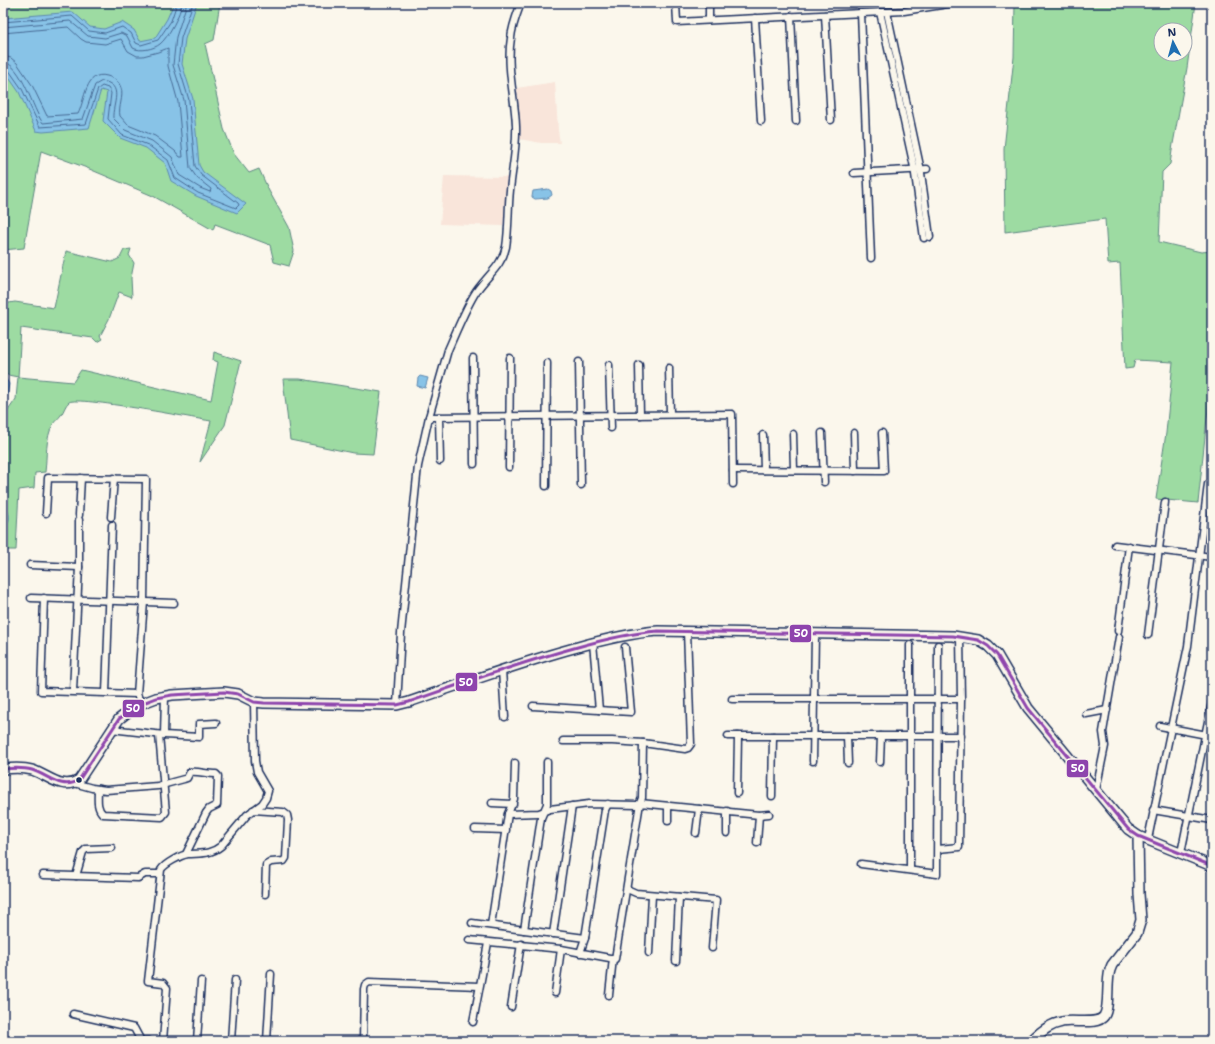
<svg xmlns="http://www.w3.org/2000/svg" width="1215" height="1044" font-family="'Shantell Sans',sans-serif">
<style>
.built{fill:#f9e5da}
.green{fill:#9ddba2;stroke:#5c8580;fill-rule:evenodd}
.water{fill:#88c3e7;stroke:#5c88b0}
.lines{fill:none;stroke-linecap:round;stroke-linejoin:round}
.shore{stroke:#476a95;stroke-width:1}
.street-casing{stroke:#1b2f5e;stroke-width:9}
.secondary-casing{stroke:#1b2f5e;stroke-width:12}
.street{stroke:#fbf7ec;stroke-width:6}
.secondary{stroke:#fbf7ec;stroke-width:9}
.bus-1-casing{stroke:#fbf7ec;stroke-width:6}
.bus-1{stroke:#8e44ad;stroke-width:3}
.bus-dot{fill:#1b2f5e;stroke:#fbf7ec;stroke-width:1.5}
.line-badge{stroke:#fbf7ec;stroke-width:1.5}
.badge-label{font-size:11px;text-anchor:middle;font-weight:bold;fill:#fff}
</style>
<rect width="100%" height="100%" fill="#fbf7ec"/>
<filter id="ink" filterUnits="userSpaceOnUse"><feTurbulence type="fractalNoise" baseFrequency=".025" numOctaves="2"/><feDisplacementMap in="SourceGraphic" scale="8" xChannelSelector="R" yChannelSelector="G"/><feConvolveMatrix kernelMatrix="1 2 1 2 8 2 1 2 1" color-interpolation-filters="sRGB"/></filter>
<g filter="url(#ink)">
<g class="built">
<path d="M555,82L558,130L560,143H541L519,139L517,88Z"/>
<path d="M444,176L507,177L503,226L440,224Z"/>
</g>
<g class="green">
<path d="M3,3H220L214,40L205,44L224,129L234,154L249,173L259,169L269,191L289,227L294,251L289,266L274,262L270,245L215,224L213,230L153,196L87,168L41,151L24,248L3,250Z"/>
<path d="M1015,3H1196L1187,68L1173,144L1170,164L1162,172L1159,242L1201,252L1212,251V389H1210L1198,503L1156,499L1166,433L1173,362L1135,360L1133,368L1125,369L1120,263L1108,264L1105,219L1005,232L1004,149L1014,57ZM1161,30H1185V54H1161Z"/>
<path d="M131,249L129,255L134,263L131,278L132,297L119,292L109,319L100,336L102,339L97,342L93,338L21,328L18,377L73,382L81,370L211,400L218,362L213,360L214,352L241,361L225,425L200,462L211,421C192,418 79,396 69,402C65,405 64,411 61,415C59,418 55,421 53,424C45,439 47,456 45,472L35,473L34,488L19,490L16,550H3V412H7L16,399L18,377L3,374V304L15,302L54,308L66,251L112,262L120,258L124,250Z"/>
<path d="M283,379H300L381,392L373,454L353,453L290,440Z"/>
</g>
<g class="water">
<path d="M174,3H197L185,39L182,64L193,99L199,165L203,172L246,204L237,213L196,196L171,181L165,163L146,148L120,138L103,121L107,92L101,90L89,128L43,132L36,131L19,92L3,69L4,18L73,12L90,27L104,29L122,22L134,30L140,41L155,38L167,19Z"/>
<path d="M548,189L551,191L552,195L548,198L535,199L532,197L533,191Z"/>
<path d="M420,376L428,378L425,388L417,386L418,378Z"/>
<path d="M3,379H6L9,384L5,406L3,408Z"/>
<path d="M3,505C12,513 10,523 3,531Z"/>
</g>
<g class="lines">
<g class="shore">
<path d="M3,22L72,16L89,31L105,33L122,27L131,33L136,43L141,45L158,40L171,21L177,3"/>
<path d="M3,27L70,21L88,36L105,38L121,33L127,36L133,48C140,52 154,49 160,44C168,38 181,13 182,3"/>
<path d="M3,33L68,27L81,39L86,42L105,44L121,39L128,51L137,56H143L158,52L168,48V66L178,102L183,157H180L175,151L155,136L128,125L120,116C118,107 124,97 121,88C119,81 114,78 107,76C85,70 85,101 78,114L47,116L32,85L17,63L11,58L3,56"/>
<path d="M3,62C22,63 33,111 43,123L83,119L95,85L102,81C125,85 112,104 113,118L125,130L152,141L172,157L179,175L200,188L210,192L211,189L197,178L190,168L184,100L173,65L176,37L187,3"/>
<path d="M3,67L8,69L22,89L40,127L86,124L98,89L102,86L108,88L111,93L108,119L122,135L148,145L168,160L175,178L198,193L236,208L239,205L238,203L201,175L195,166L189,100L178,64L181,38L193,3"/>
</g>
<defs>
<g id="street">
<path d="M676,3L677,22L904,11L954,3"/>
<path d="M709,3V20"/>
<path d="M880,12L914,167L924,238"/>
<path d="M887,12L920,166L930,237"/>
<path d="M861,13L871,258"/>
<path d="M825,15L831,120"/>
<path d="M791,16L796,121"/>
<path d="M755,18L761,121"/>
<path d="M854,173L927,169"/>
<path d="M473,358L474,464"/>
<path d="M579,362L581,485"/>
<path d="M609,365L611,428"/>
<path d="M639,365L640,415"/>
<path d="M669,368L670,414"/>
<path d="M429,417L732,414L733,484"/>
<path d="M439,417L440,461"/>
<path d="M822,433L824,482"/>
<path d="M854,433L855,471"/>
<path d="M793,434L794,470"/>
<path d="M763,435L764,470"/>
<path d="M509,467L510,358"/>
<path d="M733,470L884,471L882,433"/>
<path d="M546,486L547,363"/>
<path d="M46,513L48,478L146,479L144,602L137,694L141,704"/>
<path d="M79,515L81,478"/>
<path d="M111,517L114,478"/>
<path d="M1115,545L1212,557"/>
<path d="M30,565L79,567"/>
<path d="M31,598L174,603"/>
<path d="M44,598L41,691L137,694"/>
<path d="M1118,631L1129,546"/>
<path d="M1148,635L1165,502"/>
<path d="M593,643L599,710"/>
<path d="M910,645V870"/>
<path d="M502,670L505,717"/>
<path d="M73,691L79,567V520"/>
<path d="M106,693L112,525"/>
<path d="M732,699H961"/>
<path d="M397,705L401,633L418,466L429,417L448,350C456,332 464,312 474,295C484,278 502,267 506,247C509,229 508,209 510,190C512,169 517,147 516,126C515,97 506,67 511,38C512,26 517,14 521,3"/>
<path d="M533,706L631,712L625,647"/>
<path d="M1086,714L1107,710"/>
<path d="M1160,726L1212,736"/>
<path d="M111,729L164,735L199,737V724L216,723"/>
<path d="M164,735L165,696"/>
<path d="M728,736H961"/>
<path d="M847,736L848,763"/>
<path d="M563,741H612L643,743L685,749L688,748L691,744L687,631"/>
<path d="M813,761L815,634"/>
<path d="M880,762L881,736"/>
<path d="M74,783L92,788L106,790L158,786L184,779L187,778L190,772C198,771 207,774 216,774L218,776L217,805L209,809L206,813L186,854"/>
<path d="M98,789C98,798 96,808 103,814L162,817L166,812L159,735"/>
<path d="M1096,790L1105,746L1103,732L1119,637"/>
<path d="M737,793L738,736"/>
<path d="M772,796L773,736"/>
<path d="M492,803L513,804"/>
<path d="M253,810L283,812L287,815L288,820L286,858L284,861L271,862L266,865L265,894"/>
<path d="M1153,810L1212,820"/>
<path d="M508,814L539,813L550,809L589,804L638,805L640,803L642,798L643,743"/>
<path d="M668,821V807"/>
<path d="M475,829L506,830"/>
<path d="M696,833L699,809"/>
<path d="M727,833V811"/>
<path d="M1148,839L1188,646L1208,484"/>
<path d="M757,843L759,815"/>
<path d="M938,849L959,847L961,699L960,637"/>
<path d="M1181,853L1212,702"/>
<path d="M861,864L937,874L938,645"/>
<path d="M43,875L138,878L145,874H160"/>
<path d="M76,876L83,852L86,849L112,848"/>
<path d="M627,889L636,893L716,900L712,948"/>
<path d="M472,923L585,938"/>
<path d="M491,925L508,814L514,799L515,763"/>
<path d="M524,930L541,818L547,804V762"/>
<path d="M553,934L572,806"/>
<path d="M469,940L561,949L615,959L640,803L759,815L769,814"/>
<path d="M580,953L585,938L605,810L608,804"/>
<path d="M649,953L652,895"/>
<path d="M676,961L679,897"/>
<path d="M555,993L561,949"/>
<path d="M609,995L613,958"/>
<path d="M511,1007L521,944"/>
<path d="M73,1014L134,1028L141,1041H149"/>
<path d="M473,1022L488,943"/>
<path d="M163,1041L167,988L163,983L148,981L161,870C164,864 181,855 188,854C200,853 210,855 221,846L247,815L262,804L266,798L268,791L257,772L255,761L254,702"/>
<path d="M197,1041L201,981"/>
<path d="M231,1041L235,980"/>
<path d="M267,1041L271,974"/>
<path d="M363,1041L364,989L365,985L369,982L479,986"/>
</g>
<g id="secondary">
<path d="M3,769C12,768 22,767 32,770C48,775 62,791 79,780L119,719L132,709L143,703L156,698L172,695L224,692L238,694L254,702L264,703L397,705L409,702C464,683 519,663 574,648C602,640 629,633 658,631L953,636L978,640L988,646L997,655L1028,708L1118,817L1128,829L1138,836L1212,866"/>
<path d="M1031,1041C1040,1032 1050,1024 1062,1022C1073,1019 1097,1026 1104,1016C1110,1007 1106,983 1110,970L1112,965L1137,933L1141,920L1139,894L1138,836"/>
</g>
</defs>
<use href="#street" class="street-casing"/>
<use href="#secondary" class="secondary-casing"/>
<use href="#street" class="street"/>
<use href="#secondary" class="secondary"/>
<defs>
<path id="bus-1" d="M3,769C12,768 22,767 32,770C48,775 62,791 79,780L119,719L132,709L143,703L156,698L172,695L224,692L238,694L254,702L264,703L397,705L409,702C464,683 519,663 574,648C602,640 629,633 658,631L953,636L978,640L988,646L997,655L1028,708L1118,817L1128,829L1138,836L1212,866"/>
</defs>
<use href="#bus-1" class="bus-1-casing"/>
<use href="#bus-1" class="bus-1"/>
</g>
</g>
<circle class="bus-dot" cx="79" cy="780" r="3.5"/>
<g class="line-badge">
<rect x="789" y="624" width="23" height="19" rx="4" fill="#8e44ad"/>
<rect x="455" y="672" width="23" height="20" rx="4" fill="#8e44ad"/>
<rect x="122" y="699" width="23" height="19" rx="4" fill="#8e44ad"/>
<rect x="1066" y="759" width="23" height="19" rx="4" fill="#8e44ad"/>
</g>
<g class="badge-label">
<text x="801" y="637">50</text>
<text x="466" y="686">50</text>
<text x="133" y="712">50</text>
<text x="1078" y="772">50</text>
</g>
<rect width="1215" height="1044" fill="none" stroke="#fbf7ec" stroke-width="16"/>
<rect x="8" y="8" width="1199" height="1028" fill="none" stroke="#1b2f5e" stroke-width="1.5" filter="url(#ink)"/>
<g transform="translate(1173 42) rotate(354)"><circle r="19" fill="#fbf7ec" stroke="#a1a7b3"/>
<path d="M0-3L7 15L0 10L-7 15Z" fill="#1f6fb2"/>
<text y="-6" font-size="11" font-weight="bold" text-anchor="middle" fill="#1b2f5e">N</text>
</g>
</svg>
